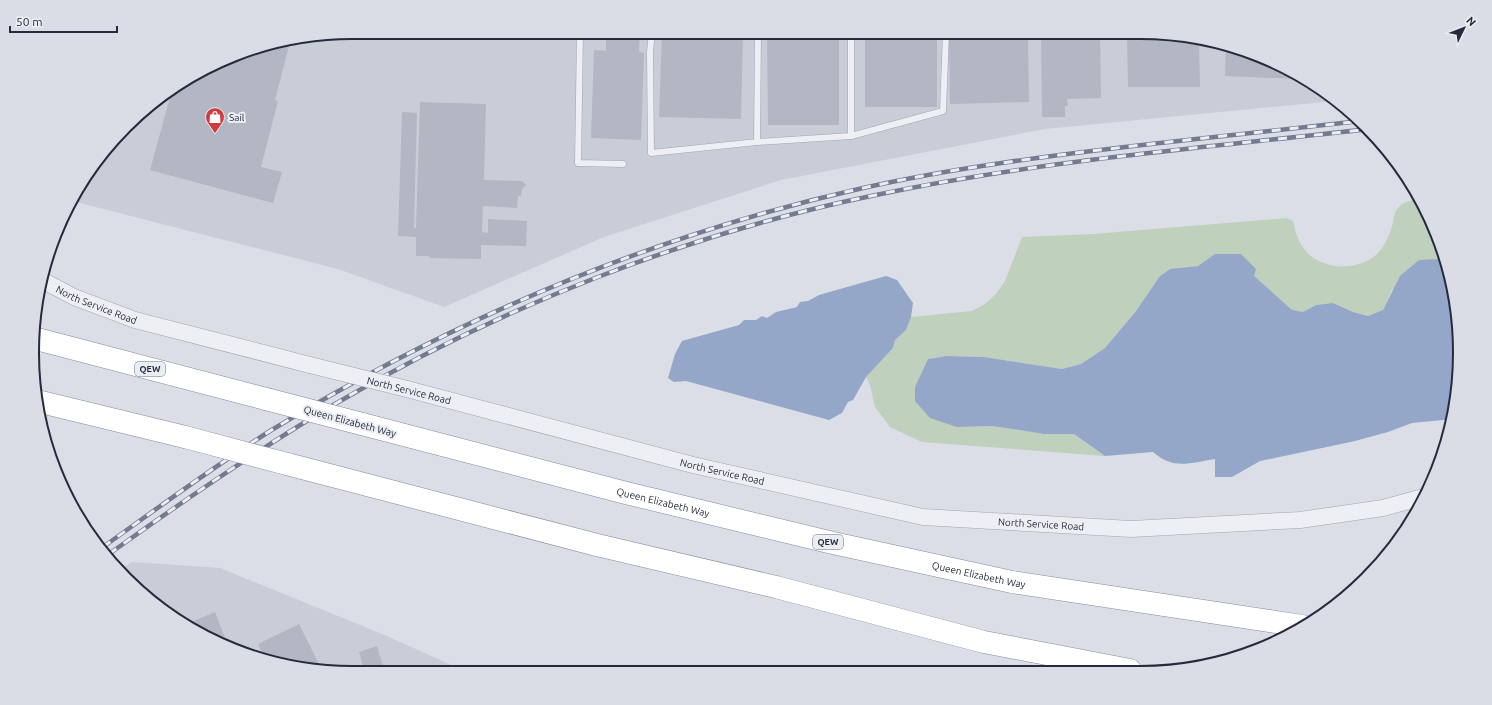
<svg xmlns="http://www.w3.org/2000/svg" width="1492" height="705" font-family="Ubuntu,sans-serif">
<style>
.built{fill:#c9cdd8}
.green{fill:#bfd0bc}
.water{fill:#94a7c8}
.building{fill:#b2b7c3}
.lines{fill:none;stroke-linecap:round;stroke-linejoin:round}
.service-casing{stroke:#a1a5b0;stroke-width:7}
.tertiary-casing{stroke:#a1a5b0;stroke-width:17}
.motorway-casing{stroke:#828a9d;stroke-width:23}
.service{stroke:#eeeff4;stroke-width:6}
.tertiary{stroke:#eeeff4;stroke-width:16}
.motorway{stroke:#fff;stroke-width:22}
.rail-casing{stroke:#747b90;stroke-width:4.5}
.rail{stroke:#eaedf4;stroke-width:3;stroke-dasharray:9;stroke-linecap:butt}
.tertiary-bridge-casing{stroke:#a1a5b0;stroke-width:17;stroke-linecap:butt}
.motorway-bridge-casing{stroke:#828a9d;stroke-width:23;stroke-linecap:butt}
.tertiary-bridge{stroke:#eeeff4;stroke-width:16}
.motorway-bridge{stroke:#fff;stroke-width:22}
.labels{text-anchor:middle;stroke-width:4;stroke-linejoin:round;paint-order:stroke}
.shield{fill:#eaedf4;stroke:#606573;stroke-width:1}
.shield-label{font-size:9px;font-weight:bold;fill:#252b3c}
.poi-label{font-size:10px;fill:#252b3c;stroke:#eaedf4;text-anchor:start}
.street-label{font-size:10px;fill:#252b3c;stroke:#eaedf4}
.rim{fill:none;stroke:#252b3c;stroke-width:2}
</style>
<rect width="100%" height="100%" fill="#dbdee6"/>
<g class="built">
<path d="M353,32H1140L1202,38L1262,56L1317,86L1335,101L1045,129L781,180L604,237L444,307L338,269L72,201L75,192L141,111L192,75L249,49Z"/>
<path d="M132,562L220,568L387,636L469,673H352L290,667L230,649L141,594L121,569Z"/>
</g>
<path class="green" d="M1419,199L1436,230L1446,264L1439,259L1392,290L1383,310L1368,316L1353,312L1333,303L1316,305L1303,312L1292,310L1253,276L1215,254L1198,266L1170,269L1160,276L1136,311L1105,348L1081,364L1062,369L984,357L945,356L928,359L957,427L993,426L1044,434H1074L1105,456L922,442L890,427L875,407L870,385L866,377L893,348L895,340L906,330L911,317L972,311L985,304L996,294L1005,281L1022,237L1094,234L1287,218L1293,221C1295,232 1298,240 1304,249C1321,271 1359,272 1378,253C1386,244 1390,234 1393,223C1394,218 1394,212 1398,208C1404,201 1410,201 1419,199Z"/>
<g class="water">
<path d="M1215,254H1241L1256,269L1254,276L1292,310L1303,312L1316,305L1333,303L1353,312L1368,316L1383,310L1400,276L1419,260L1439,259L1446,264L1454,290L1460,352L1453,419L1412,423L1388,432L1355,441L1260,461L1232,477H1215V459C1189,463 1174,470 1153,452L1105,456L1074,434H1044L993,426L957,427L930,418L915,401V387L928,359L946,356L984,357L1062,369L1081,364L1105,348L1136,311L1160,276L1170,269L1198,266Z"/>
<path d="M886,276L897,280L913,303L911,317L906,330L895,340L893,348L866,377L853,400L848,402L842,413L829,420L686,381L674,382L668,378L675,354L682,341L739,325L744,320H756L762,316L767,318L776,312L797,307L800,302L808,301L819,295Z"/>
</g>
<g class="building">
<path d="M613,32H640L639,52L644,53L641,140L591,138L594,50L606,51V34H613Z"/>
<path d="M662,32H743L741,119L659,117Z"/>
<path d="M767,32H839V125H768Z"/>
<rect x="865" y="32" width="72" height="75"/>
<path d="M985,32H1011V35L1028,34L1029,102L950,104L949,35H985Z"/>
<path d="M1041,32H1100L1101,98L1067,99L1068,106H1065V117H1042Z"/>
<path d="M1127,32L1199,38L1200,87H1128Z"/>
<path d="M290,42L275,100L278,101L261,167L282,172L273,203L150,170L172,90L192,75L249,49Z"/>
<path d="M1226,45L1262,56L1300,77V79L1225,76Z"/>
<path d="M420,102L486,104L484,180L522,181L526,185L522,189L521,196H518L517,208L483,206L482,232L488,233V219L527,221L526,246L481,245V259L429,258V256H416V237L398,236L402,112L417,113L414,228H416Z"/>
<path d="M215,612L229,648L189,623Z"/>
<path d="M299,624L322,670L290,667L266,659L258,644Z"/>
<path d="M377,646L385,673H365L359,652Z"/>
</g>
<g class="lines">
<defs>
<g id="service">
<path d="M580,32L578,163L623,164"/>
<path d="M652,32L650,52L651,153L757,142L758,32"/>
<path d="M851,136L943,111L946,32"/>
<path d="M757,142L851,136V32"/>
</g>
<g id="tertiary">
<path id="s1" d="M42,280L74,297L135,320L310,365"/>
<path id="s2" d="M407,389L693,465L923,517L1131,529L1300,520L1383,508L1423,497"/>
</g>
<g id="motorway">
<path d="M33,338L266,399"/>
<path d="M37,401L185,437"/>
<path id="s3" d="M362,424L626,493L833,543L1012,582L1302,626"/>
<path d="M287,464L597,545L776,587L984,642L1130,670"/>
</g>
</defs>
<use href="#service" class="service-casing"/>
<use href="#tertiary" class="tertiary-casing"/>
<use href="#motorway" class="motorway-casing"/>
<use href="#service" class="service"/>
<use href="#tertiary" class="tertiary"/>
<use href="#motorway" class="motorway"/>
<defs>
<g id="rail">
<path d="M103,547C158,508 213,467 270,431C454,319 653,235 863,188C958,167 1055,155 1151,144C1221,136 1290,129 1360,121"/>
<path d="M109,554C183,501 257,450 335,404C498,308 686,234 871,196C1035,161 1203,148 1369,129"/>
</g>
</defs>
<use href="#rail" class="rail-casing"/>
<use href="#rail" class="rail"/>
<defs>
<path id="tertiary-bridge" d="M310,365L407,389"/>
<g id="motorway-bridge">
<path d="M266,399L362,424"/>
<path d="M185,437L287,464"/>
</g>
</defs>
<use href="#tertiary-bridge" class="tertiary-bridge-casing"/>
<use href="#motorway-bridge" class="motorway-bridge-casing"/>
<use href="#tertiary-bridge" class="tertiary-bridge"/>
<use href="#motorway-bridge" class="motorway-bridge"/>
</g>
<defs>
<symbol id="shop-pin" viewBox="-11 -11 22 30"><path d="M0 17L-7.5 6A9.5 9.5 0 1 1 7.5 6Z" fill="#d13a3f" stroke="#eaedf4"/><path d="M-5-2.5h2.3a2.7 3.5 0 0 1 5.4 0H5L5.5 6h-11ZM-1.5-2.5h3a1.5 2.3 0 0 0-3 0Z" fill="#fff"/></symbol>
</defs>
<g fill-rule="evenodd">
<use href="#shop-pin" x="204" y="106" width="22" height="30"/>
</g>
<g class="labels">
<g class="shield">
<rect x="135" y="362" width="30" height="14" rx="3"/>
<rect x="813" y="535" width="30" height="14" rx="3"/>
</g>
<g class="shield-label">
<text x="150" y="372">QEW</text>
<text x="828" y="545">QEW</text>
</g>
<g class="poi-label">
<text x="229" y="121">Sail</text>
</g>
<g class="street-label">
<text dy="4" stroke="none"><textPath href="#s1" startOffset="60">North Service Road</textPath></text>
<text transform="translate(409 390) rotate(14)" y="4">North Service Road</text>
<text transform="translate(350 421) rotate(15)" y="4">Queen Elizabeth Way</text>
<text dy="4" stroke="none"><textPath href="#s2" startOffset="326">North Service Road</textPath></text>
<text dy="4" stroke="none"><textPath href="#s3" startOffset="311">Queen Elizabeth Way</textPath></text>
<text dy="4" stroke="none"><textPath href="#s2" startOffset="650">North Service Road</textPath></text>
<text dy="4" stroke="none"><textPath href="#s3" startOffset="635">Queen Elizabeth Way</textPath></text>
</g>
</g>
<path d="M0 0H1492V705H0ZM352 39H1140A313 313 0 0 1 1453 352V353A313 313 0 0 1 1140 666H352A313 313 0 0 1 39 353V352A313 313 0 0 1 352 39Z" fill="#dadde5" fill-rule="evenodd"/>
<path class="rim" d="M352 39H1140A313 313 0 0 1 1453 352V353A313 313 0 0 1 1140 666H352A313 313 0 0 1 39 353V352A313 313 0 0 1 352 39Z"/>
<g transform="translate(1464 28) rotate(47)" stroke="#eaedf4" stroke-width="3" paint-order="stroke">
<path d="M0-3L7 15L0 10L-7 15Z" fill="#252b3c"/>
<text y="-6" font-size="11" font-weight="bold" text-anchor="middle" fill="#252b3c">N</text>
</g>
<path d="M10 26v6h107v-6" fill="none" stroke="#252b3c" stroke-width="2"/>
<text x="16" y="26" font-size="12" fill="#252b3c" stroke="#eaedf4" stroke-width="3" paint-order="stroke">50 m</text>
</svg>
